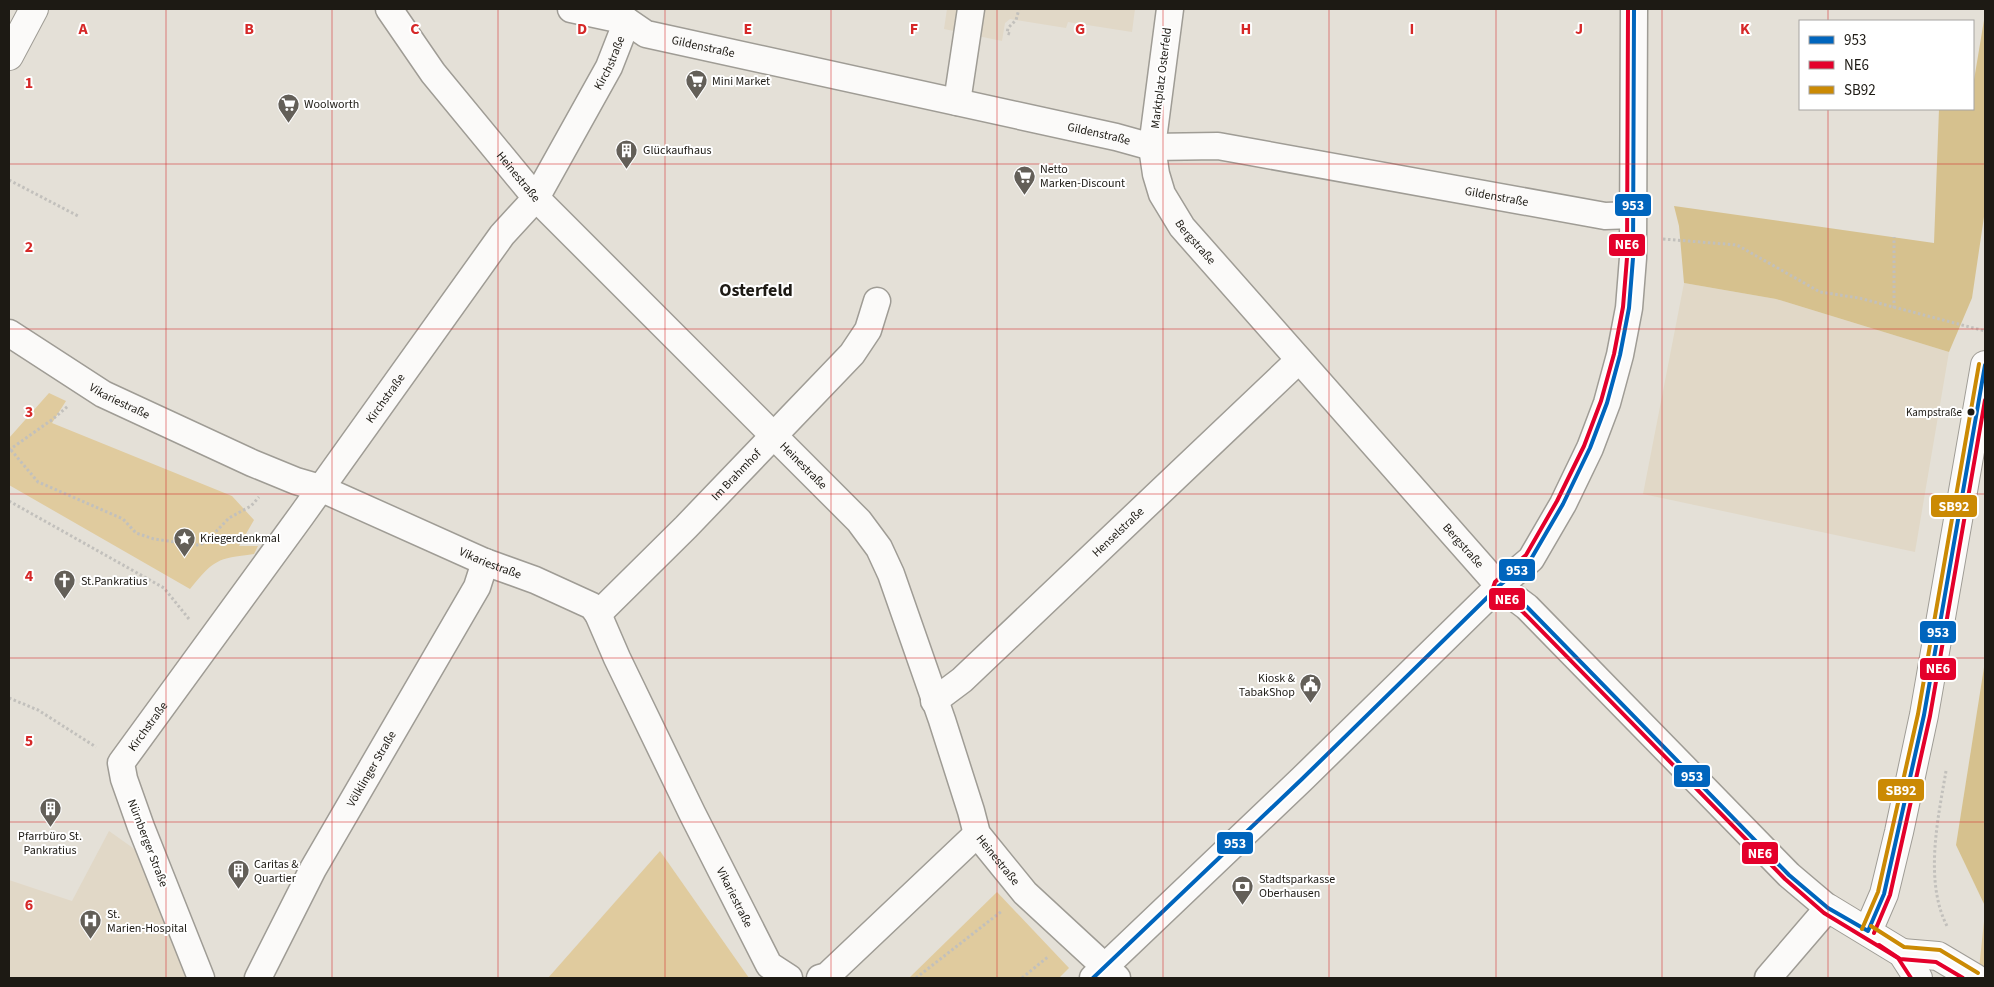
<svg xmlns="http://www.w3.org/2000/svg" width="1994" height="987" font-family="'Source Sans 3',sans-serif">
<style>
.built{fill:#e1d8c7}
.green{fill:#e0cb9e}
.forest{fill:#d6c18e}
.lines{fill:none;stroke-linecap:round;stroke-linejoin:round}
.street-casing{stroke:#9f9c95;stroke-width:29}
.secondary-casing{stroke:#9f9c95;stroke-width:30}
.path{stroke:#c2c0bc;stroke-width:3;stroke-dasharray:2.5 2.5;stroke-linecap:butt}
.street{stroke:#fbfaf9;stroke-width:26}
.secondary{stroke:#fbfaf9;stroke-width:28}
.bus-1-casing{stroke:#fff;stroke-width:8}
.bus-2-casing{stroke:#fff;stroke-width:8}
.bus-3-casing{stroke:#fff;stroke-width:8}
.bus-1{stroke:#0065bd;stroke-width:4}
.bus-2{stroke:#e4002b;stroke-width:4}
.bus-3{stroke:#cb8a04;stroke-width:4}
.grid{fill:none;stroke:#d62828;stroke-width:1;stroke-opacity:0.55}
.bus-dot{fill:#1d1a14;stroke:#fff;stroke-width:2}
.labels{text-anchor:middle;stroke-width:4;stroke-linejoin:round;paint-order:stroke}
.bus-label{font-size:11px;fill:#1d1a14;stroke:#fff;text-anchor:end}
.street-label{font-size:12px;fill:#1d1a14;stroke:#fff}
.poi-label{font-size:12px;fill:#1d1a14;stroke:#fff;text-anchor:start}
.district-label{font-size:18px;font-weight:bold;fill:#1d1a14;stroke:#fff}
.grid-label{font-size:16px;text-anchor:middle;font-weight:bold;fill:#d62828;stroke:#fff;stroke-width:4;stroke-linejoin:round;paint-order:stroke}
.line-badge{stroke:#fff;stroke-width:2}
.badge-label{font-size:14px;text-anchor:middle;font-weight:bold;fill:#fff}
</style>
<rect width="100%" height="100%" fill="#e4e0d7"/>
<g class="built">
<path d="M947,9H1135L1132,32L1068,22L1066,28L1010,19L1005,23L1002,41L944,29Z"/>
<path d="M1684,283L1776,299L1949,352L1915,552L1643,494Z"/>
<path d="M109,831L140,853L189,978H9V880L72,901Z"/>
</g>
<g class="green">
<path d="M49,393L66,401L52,423L232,496L254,520L239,546H258L254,554C216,559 215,559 190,589L9,485V438Z"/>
<path d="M660,851L749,978H548Z"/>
<path d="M997,892L1069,968L1059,978H909Z"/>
<path d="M1985,912V978H1978Z"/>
</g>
<g class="forest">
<path d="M1985,14V210L1972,298L1949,352L1776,299L1684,283L1679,226L1674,206L1934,243L1939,109H1973V86Z"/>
<path d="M1985,661V906L1956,845Z"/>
</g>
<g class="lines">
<defs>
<g id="street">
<path id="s1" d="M389,9L433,73L536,198L859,521L879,548L891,574L942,720L971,811L977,834L1025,893L1117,978"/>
<path id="s2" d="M571,9L627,21L646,34L1116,137L1152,147L1218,146L1605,216L1633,215"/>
<path id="s3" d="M1170,9L1152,147L1156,174L1162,194L1182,227L1499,586L1527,607L1789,875L1828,908L1768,978"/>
<path d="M957,102L971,9"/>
<path id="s4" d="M9,333L103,394L252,463L296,481L320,488L485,562L535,580L592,606L598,614L617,658L692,813L769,965L789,978"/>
<path id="s5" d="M598,614L686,527L852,354L868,330L877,301"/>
<path id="s6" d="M934,701L962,680L1299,360"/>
<path id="s7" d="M201,978L141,827L124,779L121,763L301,516L502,235L536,198L609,67L627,21"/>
<path id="s8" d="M258,978L313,869L477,587L485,562"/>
<path d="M820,978L827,976L977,834"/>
<path d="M1093,978L1302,779L1499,586L1531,559L1563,504L1590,448L1607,403L1620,355L1629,308L1633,258L1634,9"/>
</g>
<g id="secondary">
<path d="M9,56L34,9"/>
<path d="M1828,908L1902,953L1918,978"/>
<path d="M1868,931L1884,894L1899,832L1924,715L1985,365"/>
<path d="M1902,953L1938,956L1975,978"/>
</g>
</defs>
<use href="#street" class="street-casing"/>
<use href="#secondary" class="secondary-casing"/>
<g class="path">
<path d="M1010,34L1007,33L1008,28L1016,20L1019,9"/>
<path d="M9,180L78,216"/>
<path d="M1663,239L1737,245L1820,292L1859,298L1985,331"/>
<path d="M1894,308V237"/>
<path d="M9,450L53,419L68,406"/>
<path d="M11,450L38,482L123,519L136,533L154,539L197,545L205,543L229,518L251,506L259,497"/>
<path d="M9,501L164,588L189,619"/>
<path d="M9,698L38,710L96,747"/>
<path d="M1946,771C1938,818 1924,881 1947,926"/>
<path d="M916,978L1002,911"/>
<path d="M1022,978L1049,956"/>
</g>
<use href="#street" class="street"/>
<use href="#secondary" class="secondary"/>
<defs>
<g id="bus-1">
<path d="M1499,586L1527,607L1789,875L1828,908L1868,931L1884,894L1924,715L1985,365"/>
<path d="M1093,978L1302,779L1499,586L1531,559L1563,504L1590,448L1607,403L1620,355L1629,308L1633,258L1634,9"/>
</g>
<g id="bus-2">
<path d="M1628,9L1627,258L1623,307L1614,354L1601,401L1584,446L1557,501L1526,555L1495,582L1493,588L1523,612L1785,879L1824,913L1898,958L1911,978"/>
<path d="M1874,933L1890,895L1930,716L1985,400"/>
<path d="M1879,945L1900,959L1936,962L1963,978"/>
</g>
<g id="bus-3">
<path d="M1871,926L1904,947L1940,950L1978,973"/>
<path d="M1862,929L1878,892L1918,714L1979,364"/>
</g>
</defs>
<use href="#bus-1" class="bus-1-casing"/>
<use href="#bus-2" class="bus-2-casing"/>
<use href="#bus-3" class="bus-3-casing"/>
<use href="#bus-1" class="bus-1"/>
<use href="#bus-2" class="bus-2"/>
<use href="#bus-3" class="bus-3"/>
</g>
<path class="grid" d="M166,9V978M332,9V978M498,9V978M665,9V978M831,9V978M997,9V978M1163,9V978M1329,9V978M1496,9V978M1662,9V978M1828,9V21M1828,109V978M9,164H1985M9,329H1985M9,494H1985M9,658H1985M9,822H1985"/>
<defs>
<symbol id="supermarket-pin" viewBox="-11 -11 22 30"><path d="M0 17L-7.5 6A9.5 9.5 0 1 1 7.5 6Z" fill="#635f58" stroke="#fff"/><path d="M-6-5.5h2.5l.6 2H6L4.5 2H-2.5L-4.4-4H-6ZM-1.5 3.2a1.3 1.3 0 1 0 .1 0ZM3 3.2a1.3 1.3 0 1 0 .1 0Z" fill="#fff"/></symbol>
<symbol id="building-pin" viewBox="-11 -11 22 30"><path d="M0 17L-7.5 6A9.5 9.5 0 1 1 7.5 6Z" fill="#635f58" stroke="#fff"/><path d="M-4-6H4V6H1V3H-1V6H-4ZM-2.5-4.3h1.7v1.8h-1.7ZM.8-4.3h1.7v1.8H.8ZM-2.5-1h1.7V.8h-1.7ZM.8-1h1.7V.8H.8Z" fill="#fff"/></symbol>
<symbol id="sight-pin" viewBox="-11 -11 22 30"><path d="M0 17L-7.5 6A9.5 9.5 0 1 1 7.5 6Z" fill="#635f58" stroke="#fff"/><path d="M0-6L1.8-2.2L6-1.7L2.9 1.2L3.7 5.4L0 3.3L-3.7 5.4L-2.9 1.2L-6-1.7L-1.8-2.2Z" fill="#fff"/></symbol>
<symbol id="church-pin" viewBox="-11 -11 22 30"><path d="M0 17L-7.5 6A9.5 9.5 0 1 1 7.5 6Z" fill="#635f58" stroke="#fff"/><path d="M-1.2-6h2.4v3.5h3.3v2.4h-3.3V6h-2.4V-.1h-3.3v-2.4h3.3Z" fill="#fff"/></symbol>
<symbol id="civic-pin" viewBox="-11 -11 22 30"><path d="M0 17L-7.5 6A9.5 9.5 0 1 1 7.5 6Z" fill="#635f58" stroke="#fff"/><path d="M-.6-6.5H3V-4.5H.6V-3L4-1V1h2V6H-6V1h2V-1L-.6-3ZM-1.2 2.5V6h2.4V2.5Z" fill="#fff"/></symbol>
<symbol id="bank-pin" viewBox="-11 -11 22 30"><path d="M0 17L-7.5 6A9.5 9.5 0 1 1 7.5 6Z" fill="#635f58" stroke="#fff"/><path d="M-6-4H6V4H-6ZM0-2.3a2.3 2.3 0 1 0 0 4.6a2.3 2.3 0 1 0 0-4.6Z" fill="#fff"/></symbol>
<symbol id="hospital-pin" viewBox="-11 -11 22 30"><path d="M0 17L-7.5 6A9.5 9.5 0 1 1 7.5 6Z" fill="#635f58" stroke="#fff"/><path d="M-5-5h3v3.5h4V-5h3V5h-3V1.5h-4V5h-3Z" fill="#fff"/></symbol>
</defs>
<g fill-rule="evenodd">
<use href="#supermarket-pin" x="684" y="68" width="25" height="34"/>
<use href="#supermarket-pin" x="276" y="92" width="25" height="34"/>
<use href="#building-pin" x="614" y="138" width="25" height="34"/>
<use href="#supermarket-pin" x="1012" y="164" width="25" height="34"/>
<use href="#sight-pin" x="172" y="526" width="25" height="34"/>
<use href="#church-pin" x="52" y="568" width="25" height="34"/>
<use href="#civic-pin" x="1298" y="672" width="25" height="34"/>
<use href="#building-pin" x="38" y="796" width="25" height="34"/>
<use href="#building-pin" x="226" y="858" width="25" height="34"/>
<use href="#bank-pin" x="1230" y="874" width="25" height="34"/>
<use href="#hospital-pin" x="78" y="908" width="25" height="34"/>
</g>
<circle class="bus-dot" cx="1971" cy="412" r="4.5"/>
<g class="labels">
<g class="bus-label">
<text x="1962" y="416">Kampstraße</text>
</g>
<g class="street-label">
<text dy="4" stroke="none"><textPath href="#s2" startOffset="139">Gildenstraße</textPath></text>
<text dy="4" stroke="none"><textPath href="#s7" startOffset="1085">Kirchstraße</textPath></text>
<text transform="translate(1161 78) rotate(-83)" y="4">Marktplatz Osterfeld</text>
<text dy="4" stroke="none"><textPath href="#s2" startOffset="544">Gildenstraße</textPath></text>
<text dy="4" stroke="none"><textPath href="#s1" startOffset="212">Heinestraße</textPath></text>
<text dy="4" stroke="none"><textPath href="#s2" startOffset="948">Gildenstraße</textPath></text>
<text dy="4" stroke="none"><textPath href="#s3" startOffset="246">Bergstraße</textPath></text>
<text dy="4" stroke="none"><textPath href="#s7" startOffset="680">Kirchstraße</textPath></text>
<text dy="4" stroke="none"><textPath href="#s4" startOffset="130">Vikariestraße</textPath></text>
<text dy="4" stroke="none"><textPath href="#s1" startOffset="618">Heinestraße</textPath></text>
<text dy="4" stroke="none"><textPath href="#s5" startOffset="196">Im Brahmhof</textPath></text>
<text dy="4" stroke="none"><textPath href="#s6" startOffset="250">Henselstraße</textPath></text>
<text dy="4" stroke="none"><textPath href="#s3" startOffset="651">Bergstraße</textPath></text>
<text dy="4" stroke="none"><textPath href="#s4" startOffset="535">Vikariestraße</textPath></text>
<text dy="4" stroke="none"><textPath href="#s7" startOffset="275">Kirchstraße</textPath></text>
<text dy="4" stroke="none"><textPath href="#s8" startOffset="238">Völklinger Straße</textPath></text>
<text transform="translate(148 843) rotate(69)" y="4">Nürnberger Straße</text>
<text dy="4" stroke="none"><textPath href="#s1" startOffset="1066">Heinestraße</textPath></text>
<text dy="4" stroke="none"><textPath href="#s4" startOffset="970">Vikariestraße</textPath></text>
</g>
<g class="poi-label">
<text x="712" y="85">Mini Market</text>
<text x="304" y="108">Woolworth</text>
<text x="643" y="154">Glückaufhaus</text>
<text x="1040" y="173">Netto<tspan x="1040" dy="14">Marken-Discount</tspan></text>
<text x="200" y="542">Kriegerdenkmal</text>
<text x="81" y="585">St.Pankratius</text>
<text x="1295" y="682" text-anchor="end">Kiosk &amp;<tspan x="1295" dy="14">TabakShop</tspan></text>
<text x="50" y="840" text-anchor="middle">Pfarrbüro St.<tspan x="50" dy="14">Pankratius</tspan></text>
<text x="254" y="868">Caritas &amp;<tspan x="254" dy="14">Quartier</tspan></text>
<text x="1259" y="883">Stadtsparkasse<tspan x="1259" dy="14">Oberhausen</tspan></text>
<text x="107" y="918">St.<tspan x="107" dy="14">Marien-Hospital</tspan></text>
</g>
<g class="district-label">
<text x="756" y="296">Osterfeld</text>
</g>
</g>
<g class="grid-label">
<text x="83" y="34">A</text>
<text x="249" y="34">B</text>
<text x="415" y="34">C</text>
<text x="582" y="34">D</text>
<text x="748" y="34">E</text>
<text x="914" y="34">F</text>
<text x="1080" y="34">G</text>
<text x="1246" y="34">H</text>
<text x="1412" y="34">I</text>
<text x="1579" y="34">J</text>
<text x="1745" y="34">K</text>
<text x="29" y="88">1</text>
<text x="29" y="252">2</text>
<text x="29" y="417">3</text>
<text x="29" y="581">4</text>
<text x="29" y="746">5</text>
<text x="29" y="910">6</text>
</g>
<g class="line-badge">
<rect x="1614" y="193" width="38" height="24" rx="5" fill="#0065bd"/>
<rect x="1608" y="233" width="38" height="24" rx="5" fill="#e4002b"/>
<rect x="1930" y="494" width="48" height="24" rx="5" fill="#cb8a04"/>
<rect x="1498" y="558" width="38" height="24" rx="5" fill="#0065bd"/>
<rect x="1488" y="587" width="38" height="24" rx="5" fill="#e4002b"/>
<rect x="1919" y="620" width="38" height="24" rx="5" fill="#0065bd"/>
<rect x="1919" y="657" width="38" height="24" rx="5" fill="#e4002b"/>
<rect x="1673" y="764" width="38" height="24" rx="5" fill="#0065bd"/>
<rect x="1877" y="778" width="48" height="24" rx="5" fill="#cb8a04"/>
<rect x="1216" y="831" width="38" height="24" rx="5" fill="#0065bd"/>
<rect x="1741" y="841" width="38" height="24" rx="5" fill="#e4002b"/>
</g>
<g class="badge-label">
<text x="1633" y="210">953</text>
<text x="1627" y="249">NE6</text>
<text x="1954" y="511">SB92</text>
<text x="1517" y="575">953</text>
<text x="1507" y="604">NE6</text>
<text x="1938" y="637">953</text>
<text x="1938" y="673">NE6</text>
<text x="1692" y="781">953</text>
<text x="1901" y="795">SB92</text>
<text x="1235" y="848">953</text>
<text x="1760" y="858">NE6</text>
</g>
<rect width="1994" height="987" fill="none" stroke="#1d1a14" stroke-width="20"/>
<rect x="1799" y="20" width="175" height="90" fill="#ffffff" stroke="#a5a3a1"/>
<rect x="1809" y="36" width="25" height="8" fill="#0065bd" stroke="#a5a3a1"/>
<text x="1844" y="45" font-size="15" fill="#1d1a14">953</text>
<rect x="1809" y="61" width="25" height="8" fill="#e4002b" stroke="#a5a3a1"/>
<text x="1844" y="70" font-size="15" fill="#1d1a14">NE6</text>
<rect x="1809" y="86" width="25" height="8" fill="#cb8a04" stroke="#a5a3a1"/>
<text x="1844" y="95" font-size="15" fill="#1d1a14">SB92</text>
</svg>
